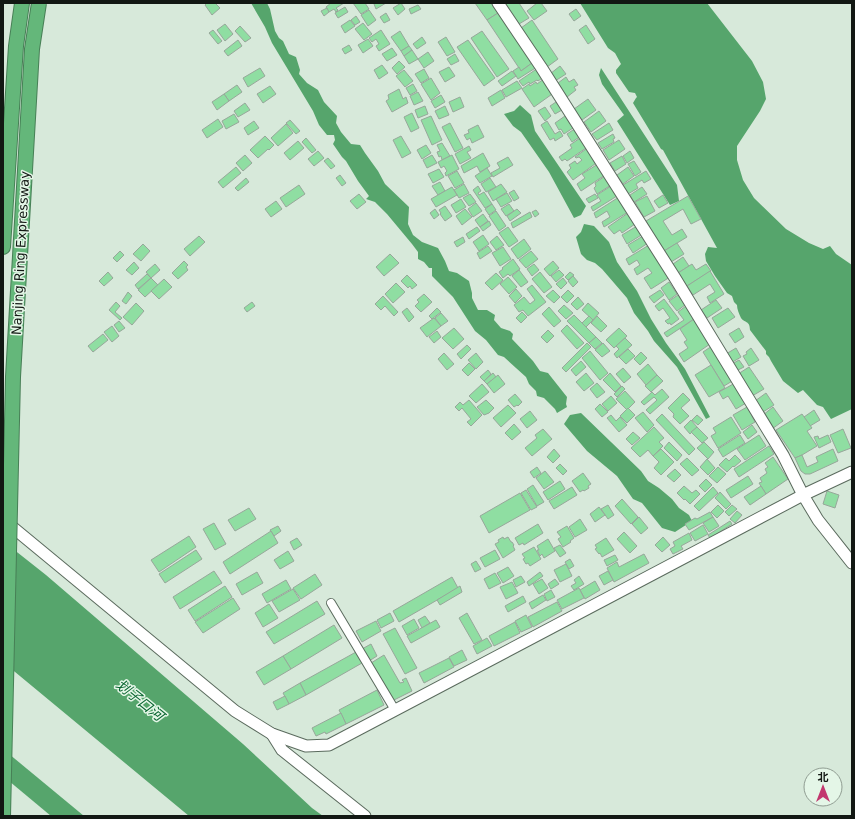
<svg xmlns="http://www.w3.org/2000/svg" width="855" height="819" font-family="'DejaVu Sans','Noto Sans SC',sans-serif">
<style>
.water{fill:#56a56c}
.building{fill:#8fdea2;stroke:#97a79a}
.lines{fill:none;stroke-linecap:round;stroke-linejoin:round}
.street-casing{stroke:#5b6b5e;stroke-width:10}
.secondary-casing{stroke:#5b6b5e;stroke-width:13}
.highway-casing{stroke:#477f56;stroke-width:16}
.street{stroke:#fff;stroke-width:8}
.secondary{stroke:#fff;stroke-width:11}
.highway{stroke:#64b77a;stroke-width:14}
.highway-bridge-casing{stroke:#477f56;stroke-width:16;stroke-linecap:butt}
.highway-bridge{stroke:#64b77a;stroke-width:14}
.labels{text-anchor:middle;stroke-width:3;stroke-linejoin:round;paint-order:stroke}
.street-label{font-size:13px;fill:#121813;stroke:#e4f6e7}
.water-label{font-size:14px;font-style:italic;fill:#096530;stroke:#e4f6e7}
</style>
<rect width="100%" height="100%" fill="#d7e9da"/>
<g class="water">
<path d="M251,3H267L270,9L275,31L279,38L283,41L289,54L296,57L300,70L299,74L307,83L318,90L324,102L337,116L336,123L341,132L351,144L360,145L365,153L378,171L385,184L409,207L408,224L413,235L422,242L438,248L445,261L449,271L457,273L469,281L472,293V298L478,310H487L495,315L494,320L501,328L510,331L513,334L512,339L533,361L540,371L548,373L567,397L566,404L567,407L557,413L555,409L544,398L537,396L536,391L529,384L526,377L516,368L504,357L498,355L486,340L475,331L453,297L432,276V268H429L424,262L418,259V252L412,244L387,214L375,202L366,199L369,196L358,181L346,161L342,157L333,144L335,140L334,135H327L319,125L313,111L272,43L265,27Z"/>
<path d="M580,3H707L752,61L763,82L766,99L760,111L737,146V160L743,180L754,198L786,229L809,243L823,249L830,246L836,254L852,265V409L831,419L823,407L817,405L803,390L798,393L783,381L771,361L769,357L766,354V351L750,330C750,320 744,323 741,318C739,314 737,309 737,305L734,302L732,296L727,293L715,276L706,261L705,254L708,247L717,248L663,150L661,149L633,103L636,98L637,97L635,93L629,92L616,73V70L621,64L615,53L608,48Z"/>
<path d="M601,68L677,185L679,201L670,205L617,121L624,115L602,84L599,75Z"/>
<path d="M520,105L531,115L535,131L586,206L581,215L574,218L549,172L521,132L513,126L504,114L514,111Z"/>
<path d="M584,224L594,226L609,242L617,262L637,291L651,319L666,343L685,369L710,417L706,419L677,367L654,341L648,331L634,313L627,298L602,269L595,263L587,260L581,254L576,237L581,232Z"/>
<path d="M581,413L641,471L648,481L659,488L672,499L679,508L689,515L692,521L675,532L662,528L642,503L633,499L617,476L587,451L564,424L570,415Z"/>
<path d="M3,541L46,575L243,744L312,808L323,816H189L3,662Z"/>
<path d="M3,749L84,816H51L3,776Z"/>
</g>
<g class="building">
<path d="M207,3H215L220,8L212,15L205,5Z"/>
<path d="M331,3H344L336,8L338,10L336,12L334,9L329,12L326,7Z"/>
<path d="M353,3H365L369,9L361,14Z"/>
<path d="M376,3H386L376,9L374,4Z"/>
<path d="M401,3L405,9L398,15L393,8Z"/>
<path d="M475,3H491L498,13L487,20Z"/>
<path d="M505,3H519L529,18L519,24Z"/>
<path d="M537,3H541L547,11L534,20L527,11Z"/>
<path d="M418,5L421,9L411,14L409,9Z"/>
<path d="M345,7L348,12L338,18L335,13Z"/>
<path d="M327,8L329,12L324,16L321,11Z"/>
<path d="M576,9L581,16L574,21L569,14Z"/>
<path d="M369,10L376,20L368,26L361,15Z"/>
<path d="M386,13L390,20L384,23L380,17Z"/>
<path d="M498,13L532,63L521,71L487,20Z"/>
<path d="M356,16L360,22L355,25L351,20Z"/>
<path d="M350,20L355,26L345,33L341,26Z"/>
<path d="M532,20L558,59L547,67L521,28Z"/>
<path d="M363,23L372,34L364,40L355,29Z"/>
<path d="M225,24L233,34L225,41L217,30Z"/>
<path d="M586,25L595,39L588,44L579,30Z"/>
<path d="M240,26L251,38L245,42L235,31Z"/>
<path d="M213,30L222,41L218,44L209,33Z"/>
<path d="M381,30L390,44L379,51L376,46L379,44L376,39L372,42L369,38Z"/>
<path d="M400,31L409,46L401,51L391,37Z"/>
<path d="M482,31L509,69L497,77L471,38Z"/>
<path d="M422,37L426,43L417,49L413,44Z"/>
<path d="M446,37L455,52L447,56L438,42Z"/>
<path d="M368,39L373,46L363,53L358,45Z"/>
<path d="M238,40L242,46L228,56L224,51Z"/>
<path d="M468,40L495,78L484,86L457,47Z"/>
<path d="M349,45L352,50L345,54L342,49Z"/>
<path d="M409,46L412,50L404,56L401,51Z"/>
<path d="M392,48L397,55L387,61L382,54Z"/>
<path d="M412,50L418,59L409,64L404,56Z"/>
<path d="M428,52L434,61L424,68L418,59Z"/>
<path d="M455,54L459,61L451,65L447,59Z"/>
<path d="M399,61L405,67L397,74L392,68Z"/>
<path d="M532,63L537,67L518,79L513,71L519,67L521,71Z"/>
<path d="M382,65L388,73L379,79L374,70Z"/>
<path d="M560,66L566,74L555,81L550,74Z"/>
<path d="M449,67L455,76L445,82L439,72Z"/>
<path d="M260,68L265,76L248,87L243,78Z"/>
<path d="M538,68L544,77L538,81L537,80L530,84L529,82L523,86L519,81Z"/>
<path d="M424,69L429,78L421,83L415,74Z"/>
<path d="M404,70L413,81L405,87L396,76Z"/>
<path d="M512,71L516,76L502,86L498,81Z"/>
<path d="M566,77L569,82L574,79L578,85L574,87L576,90L567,97L558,83Z"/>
<path d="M431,78L440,93L431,100L421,84Z"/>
<path d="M545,78L555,92L534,107L522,89L529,84L530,86L536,82L537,84Z"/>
<path d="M517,81L522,88L506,97L502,90Z"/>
<path d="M413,84L417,91L410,95L406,88Z"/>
<path d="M237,85L242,92L229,101L224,94Z"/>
<path d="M270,86L276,94L263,103L257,94Z"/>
<path d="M399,89L403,99L406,97L408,103L392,112L386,101L389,99L388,95Z"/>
<path d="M501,90L505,98L492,106L488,98Z"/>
<path d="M418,92L423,101L414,105L410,96Z"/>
<path d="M224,94L229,101L217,110L212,102Z"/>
<path d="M441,95L445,102L435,108L431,101Z"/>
<path d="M460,97L464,107L453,112L449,102Z"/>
<path d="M588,99L596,110L582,120L574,109Z"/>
<path d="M556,102L562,110L555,114L550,106Z"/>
<path d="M245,103L250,110L238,117L234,111Z"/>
<path d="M425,106L428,114L418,118L415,110Z"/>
<path d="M445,106L449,115L439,119L435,111Z"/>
<path d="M545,107L551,116L545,121L538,111Z"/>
<path d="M599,111L606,121L591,132L584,122Z"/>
<path d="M412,113L419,128L411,132L404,117Z"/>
<path d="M234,114L239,122L226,129L222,121Z"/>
<path d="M431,116L442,140L432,145L421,120Z"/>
<path d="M565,116L573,128L564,134L561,129L559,130L555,123Z"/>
<path d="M218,119L223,127L207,138L202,130Z"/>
<path d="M290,120L300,131L296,134L286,123Z"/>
<path d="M254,121L259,128L248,135L244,128Z"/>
<path d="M547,121L555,134L560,131L563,136L555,141L554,138L550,140L541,125Z"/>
<path d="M450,123L463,148L455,152L442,127Z"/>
<path d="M609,123L613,130L597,140L592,134Z"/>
<path d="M286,124L293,133L278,146L271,138Z"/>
<path d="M478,125L484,137L472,143L470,138L467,140L464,135L469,133L468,130Z"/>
<path d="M576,128L581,136L572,142L567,134Z"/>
<path d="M613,134L615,138L613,139L614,142L602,149L598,143Z"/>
<path d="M265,136L274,145L269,150L268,149L258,158L250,150Z"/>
<path d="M401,136L411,153L402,158L393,140Z"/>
<path d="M583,136L589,146L567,161L565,159L562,161L559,157L572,148L570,145Z"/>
<path d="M306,138L316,150L312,153L302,142Z"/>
<path d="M619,140L625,149L609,160L603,150Z"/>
<path d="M298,141L304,148L290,160L284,153Z"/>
<path d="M442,143L450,156L442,160L441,156L439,157L437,152L440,151L437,145Z"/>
<path d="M426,145L431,153L422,159L417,150Z"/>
<path d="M469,146L471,150L467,152L471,158L460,164L455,154Z"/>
<path d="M589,147L599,161L573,180L567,172L571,168L569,165L575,161L577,164L582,160L579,157L576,158L575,157Z"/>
<path d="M318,151L324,158L314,166L308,159Z"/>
<path d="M630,151L634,158L627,163L623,156Z"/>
<path d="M483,153L490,166L480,172L477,166L464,173L461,166Z"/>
<path d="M245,155L252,163L243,171L236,163Z"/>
<path d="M432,155L437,163L427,168L423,160Z"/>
<path d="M452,155L459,169L446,176L445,173L447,171L444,166L441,168L438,162Z"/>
<path d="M622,156L626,164L615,171L610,163Z"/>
<path d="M508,157L513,165L493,177L491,173L500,168L497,163Z"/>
<path d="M328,158L335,166L331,169L324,161Z"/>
<path d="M634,161L641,172L635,176L628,164Z"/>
<path d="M598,164L605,175L581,191L577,184L585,178L582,174Z"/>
<path d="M236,167L241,173L223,188L218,182Z"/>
<path d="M628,167L634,176L623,184L617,175Z"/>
<path d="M487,168L492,176L480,183L475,176Z"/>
<path d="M439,169L444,177L433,183L428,174Z"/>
<path d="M457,171L464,183L455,188L448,176Z"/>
<path d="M646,171L651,179L644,183L642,180L636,184L638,188L628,194L623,185Z"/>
<path d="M340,175L346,183L342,186L336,178Z"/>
<path d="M605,176L611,185L597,194L594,188L596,186L595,183Z"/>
<path d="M246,178L249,182L238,191L235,188Z"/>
<path d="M490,178L496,187L486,192L481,184Z"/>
<path d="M440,182L445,191L438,195L432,186Z"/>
<path d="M464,184L469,193L459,198L454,190Z"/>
<path d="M501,184L507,192L493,201L488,192Z"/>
<path d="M299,185L305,194L286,207L280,198Z"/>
<path d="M478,186L481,191L478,193L479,195L484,192L492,204L485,208L473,190Z"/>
<path d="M611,186L617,196L593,211L591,207L601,201L597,195Z"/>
<path d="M452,187L457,195L436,207L431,199Z"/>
<path d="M642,187L647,194L634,202L630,195Z"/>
<path d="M514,190L519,198L514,201L509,193Z"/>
<path d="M507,193L512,201L501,207L496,199Z"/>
<path d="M359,194L366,202L357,209L350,201Z"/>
<path d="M470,194L476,202L469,206L463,198Z"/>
<path d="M595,194L598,198L589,203L586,199Z"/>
<path d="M663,195L668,203L659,208L654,201Z"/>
<path d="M647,196L655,211L644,217L635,202Z"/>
<path d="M688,196L701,219L691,224L683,209L663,221L672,235L682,229L687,237L664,251L646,221Z"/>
<path d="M619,197L628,212L604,227L602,222L610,217L607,211L596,218L594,213Z"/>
<path d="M461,199L466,207L456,213L451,205Z"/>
<path d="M276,201L282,209L271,217L265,209Z"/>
<path d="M476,203L482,211L473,217L468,209Z"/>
<path d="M492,204L496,210L489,215L485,209Z"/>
<path d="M509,204L514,211L506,216L501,209Z"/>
<path d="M445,206L452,216L445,221L440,214L441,213L439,210Z"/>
<path d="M435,209L439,215L434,219L430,213Z"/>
<path d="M465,209L472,217L462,225L456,216Z"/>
<path d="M517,209L521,213L510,221L507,216Z"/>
<path d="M536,210L539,214L535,217L532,212Z"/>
<path d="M496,211L506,226L499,231L489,216Z"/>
<path d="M530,212L532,217L513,228L511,223Z"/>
<path d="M628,213L635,224L622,233L620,230L614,234L608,227Z"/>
<path d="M483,214L488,221L480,227L475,220Z"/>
<path d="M489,221L491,225L483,231L480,227Z"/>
<path d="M637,226L643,234L627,244L622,235Z"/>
<path d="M477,227L480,231L469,239L466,234Z"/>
<path d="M508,227L518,241L509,247L499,233Z"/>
<path d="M483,235L489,244L479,251L473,242Z"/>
<path d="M199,236L205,242L190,256L184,249Z"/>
<path d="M497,236L504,245L496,250L490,242Z"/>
<path d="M643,236L648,243L633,253L628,245Z"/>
<path d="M463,237L465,242L457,247L454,242Z"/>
<path d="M524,239L531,249L518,259L511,249Z"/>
<path d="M677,243L684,254L671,262L664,251Z"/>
<path d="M143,244L150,251L141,261L133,254Z"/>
<path d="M649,245L670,277L651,289L644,278L652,273L648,268L637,275L634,269L640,265L637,260L629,265L626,259Z"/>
<path d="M488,246L492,251L480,259L477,253Z"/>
<path d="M503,247L511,259L500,266L492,253Z"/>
<path d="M120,251L124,255L117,262L113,258Z"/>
<path d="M531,251L538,259L526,268L519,260Z"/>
<path d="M390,254L399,263L384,276L376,267Z"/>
<path d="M683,257L689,266L678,273L673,264Z"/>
<path d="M513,259L520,269L510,276L508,274L503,278L499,272L503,269L502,268Z"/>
<path d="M184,261L188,265L186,267L188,270L178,279L172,273Z"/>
<path d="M553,261L559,268L550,276L544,269Z"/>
<path d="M134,262L139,268L132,275L126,270Z"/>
<path d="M155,264L160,270L151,278L146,272Z"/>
<path d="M534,264L539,270L532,276L527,269Z"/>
<path d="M692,264L696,270L706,264L711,271L687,286L678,273Z"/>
<path d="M519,270L528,282L521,287L512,276Z"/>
<path d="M559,270L564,275L556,282L551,276Z"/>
<path d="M710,271L724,294L710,303L707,297L715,292L710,284L693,295L687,286Z"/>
<path d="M108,272L113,278L104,286L99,281Z"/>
<path d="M540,272L552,287L544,293L532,279Z"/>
<path d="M570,272L574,275L568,280L565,277Z"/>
<path d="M496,273L503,280L492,290L485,283Z"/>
<path d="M147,274L151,278L138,289L135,285Z"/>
<path d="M407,275L417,285L412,289L410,286L408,288L401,281Z"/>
<path d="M573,276L578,282L573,287L568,281Z"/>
<path d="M508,277L517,287L509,294L500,284Z"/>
<path d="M151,278L158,285L145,297L138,290Z"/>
<path d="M563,278L567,283L561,289L556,284Z"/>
<path d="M164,279L172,287L159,299L151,291Z"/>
<path d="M669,282L677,294L669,300L661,288Z"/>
<path d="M396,283L405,292L393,303L385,294Z"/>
<path d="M532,285L546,302L528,316L523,310L519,312L514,305L524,297L530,304L535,300L527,289Z"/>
<path d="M516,289L522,296L515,303L509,296Z"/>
<path d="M553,290L560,297L554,303L546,296Z"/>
<path d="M568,290L574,296L567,303L561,297Z"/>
<path d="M660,290L664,295L654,303L649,297Z"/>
<path d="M128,292L132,296L126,304L122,301Z"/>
<path d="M424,294L432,302L421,312L415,306L419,302L417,300Z"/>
<path d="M678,295L685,305L677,311L669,301Z"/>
<path d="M383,296L398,312L394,316L385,306L381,310L375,304Z"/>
<path d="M578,297L584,304L577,310L571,304Z"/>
<path d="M664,299L679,319L671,325L670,323L668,324L665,321L670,318L663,308L659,311L655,306Z"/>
<path d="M716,300L722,308L707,318L701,310Z"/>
<path d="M116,302L120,306L115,312L122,318L120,320L109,310Z"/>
<path d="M252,302L255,306L247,312L244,308Z"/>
<path d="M136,303L144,311L132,325L123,317Z"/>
<path d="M588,303L599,313L593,320L582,310Z"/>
<path d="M564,305L573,313L566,319L558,311Z"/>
<path d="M686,306L694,319L667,337L664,333L684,320L678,312Z"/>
<path d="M549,307L561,321L554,327L542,314Z"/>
<path d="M407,308L414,317L409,322L402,312Z"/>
<path d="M437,308L441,312L432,319L429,316Z"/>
<path d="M728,308L735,317L718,328L712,318Z"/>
<path d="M522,312L527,317L521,323L516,318Z"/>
<path d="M441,313L448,321L441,326L435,318Z"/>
<path d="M574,315L596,337L589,343L567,321Z"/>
<path d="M589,316L593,320L586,327L582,323Z"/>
<path d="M597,316L607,326L601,332L591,323Z"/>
<path d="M434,318L441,326L427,337L420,328Z"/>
<path d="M694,319L710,344L684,362L679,354L688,348L684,342L687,340L680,329Z"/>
<path d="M119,321L125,328L119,332L114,325Z"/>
<path d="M567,325L584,343L577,349L561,331Z"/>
<path d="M112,326L119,336L112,342L104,332Z"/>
<path d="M454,328L464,339L453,349L442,338Z"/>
<path d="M619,328L627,336L614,348L606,340Z"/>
<path d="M739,328L744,337L735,343L729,334Z"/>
<path d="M548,330L554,336L547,343L541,337Z"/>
<path d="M437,331L441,337L434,343L429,337Z"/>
<path d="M103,334L108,340L93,352L88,346Z"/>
<path d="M596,337L602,343L595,349L589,343Z"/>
<path d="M625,338L632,345L617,358L614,354L619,349L616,346Z"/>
<path d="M587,343L591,347L566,372L562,368Z"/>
<path d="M603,343L610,351L602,357L595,350Z"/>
<path d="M467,345L471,349L461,359L457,354Z"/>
<path d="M712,346L734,380L724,386L703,352Z"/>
<path d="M736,348L741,357L731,363L726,354Z"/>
<path d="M751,348L759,360L749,366L743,356L747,354L746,352Z"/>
<path d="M628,349L635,356L626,364L619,357Z"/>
<path d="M590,351L608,373L600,380L582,358Z"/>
<path d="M641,352L647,358L640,365L634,359Z"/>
<path d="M444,353L454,364L447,370L438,359Z"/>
<path d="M476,353L483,362L476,369L468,360Z"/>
<path d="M739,360L744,367L736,371L732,364Z"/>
<path d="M581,361L586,367L576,376L571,370Z"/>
<path d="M469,363L475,369L468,376L462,370Z"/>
<path d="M648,364L657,375L646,385L637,374Z"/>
<path d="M711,365L725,388L709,397L695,375Z"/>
<path d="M749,367L764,389L752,396L738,374Z"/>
<path d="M623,368L631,377L624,383L616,374Z"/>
<path d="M488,370L491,374L484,381L480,377Z"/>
<path d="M493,373L496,377L487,384L484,381Z"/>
<path d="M586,373L594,383L584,391L576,382Z"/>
<path d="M610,373L621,386L615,392L603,380Z"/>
<path d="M498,375L505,384L494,393L487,384Z"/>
<path d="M657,375L663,381L651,392L645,386Z"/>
<path d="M597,383L605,392L597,398L590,389Z"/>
<path d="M735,383L746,403L736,409L728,396L723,399L719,392Z"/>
<path d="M482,384L489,392L476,403L469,396Z"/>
<path d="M622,386L625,389L617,397L614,394Z"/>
<path d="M662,389L669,397L650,414L646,410L657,400L654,397L644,405L641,402L652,392L655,395Z"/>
<path d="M625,391L635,402L627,410L616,399Z"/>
<path d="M683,393L690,400L681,408L689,416L680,424L673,417L674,414L668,408Z"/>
<path d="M766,393L774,405L763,412L755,401Z"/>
<path d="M515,394L522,402L518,406L517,405L514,407L508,400Z"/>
<path d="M611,396L617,403L608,411L602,404Z"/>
<path d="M469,400L482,415L471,426L467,422L471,419L462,408L459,411L455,407L460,402L463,405Z"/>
<path d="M486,400L494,408L489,413L484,415L477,407Z"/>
<path d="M600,404L608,412L602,417L595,409Z"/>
<path d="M508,405L516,413L501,427L493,418Z"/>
<path d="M747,407L755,422L742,430L733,415Z"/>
<path d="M773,407L783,421L772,429L763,415Z"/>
<path d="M628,408L635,415L627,423L620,416Z"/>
<path d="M814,410L820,420L810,426L804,417Z"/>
<path d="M530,411L537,420L527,428L520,419Z"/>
<path d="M643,412L654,425L647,432L635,418Z"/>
<path d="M662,414L695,449L689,455L656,420Z"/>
<path d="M802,414L812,428L807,431L817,446L802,455L795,458L776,430Z"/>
<path d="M611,415L616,421L620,417L627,425L619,432L607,418Z"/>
<path d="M697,415L703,420L698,425L692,420Z"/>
<path d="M731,417L741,433L718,448L711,436L716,433L713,428Z"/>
<path d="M691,420L697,427L690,434L684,427Z"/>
<path d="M514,424L521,432L512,440L505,433Z"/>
<path d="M752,425L757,432L748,439L743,432Z"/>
<path d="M654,427L664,438L659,442L663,446L653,456L648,450L640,457L631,448Z"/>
<path d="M697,427L708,438L702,443L691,432Z"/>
<path d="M543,429L552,439L532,456L525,448L537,438L535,435Z"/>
<path d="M843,429L851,448L838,453L830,435Z"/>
<path d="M633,432L640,438L632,445L626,439Z"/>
<path d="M740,435L745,443L723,457L718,449Z"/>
<path d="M759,435L766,446L745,460L737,449Z"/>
<path d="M828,435L831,442L819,448L814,437L818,436L819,439Z"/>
<path d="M669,442L682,455L677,461L664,448Z"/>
<path d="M704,442L714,452L708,459L697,448Z"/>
<path d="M769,446L774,454L739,477L734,469Z"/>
<path d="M554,449L560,456L553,463L547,457Z"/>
<path d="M661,449L674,462L661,475L654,468L659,462L653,456Z"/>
<path d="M833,449L838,461L810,474H805L801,471L795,458L802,455L807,467L818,462L816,457Z"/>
<path d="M735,455L741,461L734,467L733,466L727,472L719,465L726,458L729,461Z"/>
<path d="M773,457L788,479L766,494L759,483L762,482L760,478L767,473L765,469L768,467L765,463Z"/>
<path d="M687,458L699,470L692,476L680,464Z"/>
<path d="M707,459L715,468L708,475L700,467Z"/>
<path d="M560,464L567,471L563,475L556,468Z"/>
<path d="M537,467L541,473L534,478L530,472Z"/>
<path d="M718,467L726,474L717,483L709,476Z"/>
<path d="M675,469L681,475L674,482L667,476Z"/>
<path d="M545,471L554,482L544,489L536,478Z"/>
<path d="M583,473L591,484L588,486L589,488L584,491L583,490L580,492L572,481Z"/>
<path d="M748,476L753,484L731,498L726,490Z"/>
<path d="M706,479L712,485L705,492L699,486Z"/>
<path d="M560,481L565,489L548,500L543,492Z"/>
<path d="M533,485L544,502L537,506L527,489Z"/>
<path d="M684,486L692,493L696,490L700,494L690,504L685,499L684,500L677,493Z"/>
<path d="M761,486L766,494L750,505L744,497Z"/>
<path d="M572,487L577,495L554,509L549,501Z"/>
<path d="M713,487L718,493L699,511L694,506Z"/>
<path d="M526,490L537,507L531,510L521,493Z"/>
<path d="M827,491L839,495L835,508L823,504Z"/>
<path d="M720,492L731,504L726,509L715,498Z"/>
<path d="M520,493L530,510L489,533L480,516Z"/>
<path d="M622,499L638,517L631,524L615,506Z"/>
<path d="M608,505L614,515L608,519L601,509Z"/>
<path d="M718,505L724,511L717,518L711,512Z"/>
<path d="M732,505L737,509L729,516L725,512Z"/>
<path d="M599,507L605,515L595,522L590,514Z"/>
<path d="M249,508L256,519L235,531L228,520Z"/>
<path d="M737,511L742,515L735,523L730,519Z"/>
<path d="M710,512L713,517L689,530L685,524L695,518L697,519Z"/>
<path d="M639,517L648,528L641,534L632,524Z"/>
<path d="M713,517L719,526L709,532L703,523Z"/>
<path d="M580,519L587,530L575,537L569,527Z"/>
<path d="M730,521L732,524L710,538L708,535Z"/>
<path d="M214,523L226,544L215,550L203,529Z"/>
<path d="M538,524L543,533L524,545L523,543L519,545L515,538Z"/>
<path d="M703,525L708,534L695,541L690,533Z"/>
<path d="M278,526L281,531L274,536L270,530Z"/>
<path d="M567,526L574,538L570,541L571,542L563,547L558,539L561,537L557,532Z"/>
<path d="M271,531L278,543L230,574L223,562Z"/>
<path d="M624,532L637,546L630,553L617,539Z"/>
<path d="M689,533L692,540L681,546L683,549L673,554L670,549L675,546L673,542Z"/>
<path d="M189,536L196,547L159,572L151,560Z"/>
<path d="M503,537L504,539L508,537L511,542H512L514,545L513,546L515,550L503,558L495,544L499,542L498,540Z"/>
<path d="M663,537L670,545L662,552L655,545Z"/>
<path d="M297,538L302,545L294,550L290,542Z"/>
<path d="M606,538L614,550L602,557L600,553L599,554L595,549L597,548L595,545Z"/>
<path d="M548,539L555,551L544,558L542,554L540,556L537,550H539L537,546Z"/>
<path d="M560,545L566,553L560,557L554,548Z"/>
<path d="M534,547L541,559L530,566L528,563L526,564L523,559L525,558L522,554Z"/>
<path d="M196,550L202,559L165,583L159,574Z"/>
<path d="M495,550L500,559L485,567L480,558Z"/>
<path d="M288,551L294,561L280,569L274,560Z"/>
<path d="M644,554L649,563L614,582L607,568L617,562L619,567Z"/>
<path d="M615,555L618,560L607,566L604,560Z"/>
<path d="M570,559L574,566L569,569L565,562Z"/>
<path d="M476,561L481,569L475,572L471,564Z"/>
<path d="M566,564L572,576L560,582L554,570Z"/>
<path d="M508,567L514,576L503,583L497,573Z"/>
<path d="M214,571L222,583L180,609L173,597Z"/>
<path d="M608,571L613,580L604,585L599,576Z"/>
<path d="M257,572L263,583L242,595L236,584Z"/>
<path d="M540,572L543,576L529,586L527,582Z"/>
<path d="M495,573L501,583L489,589L484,579Z"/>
<path d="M315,574L322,585L301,599L293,588Z"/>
<path d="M521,576L525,582L516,587L513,580Z"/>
<path d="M579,576L584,584L574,590L571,586L576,583L574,580Z"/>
<path d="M452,577L458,588L399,622L393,611Z"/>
<path d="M542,579L548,588L539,594L533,584Z"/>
<path d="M555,579L559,584L551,589L548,584Z"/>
<path d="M286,580L291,589L267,603L262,594Z"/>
<path d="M595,581L600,590L585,599L580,590Z"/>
<path d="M512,582L518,593L506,599L500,587Z"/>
<path d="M225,586L232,597L195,621L188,610Z"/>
<path d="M460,586L462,592L440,605L437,600Z"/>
<path d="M579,588L584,598L562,609L557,600Z"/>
<path d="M293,589L300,600L279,612L272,601Z"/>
<path d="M551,590L555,597L547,601L544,594Z"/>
<path d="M543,595L546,600L532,609L529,603Z"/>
<path d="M523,596L526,602L508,612L505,606Z"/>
<path d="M233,598L240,609L203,633L195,622Z"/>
<path d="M317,601L325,614L274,644L266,632Z"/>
<path d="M557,602L562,611L533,627L528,617Z"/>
<path d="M269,604L278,618L263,627L255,613Z"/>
<path d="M390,613L394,621L381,628L377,620Z"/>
<path d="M467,613L482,640L474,644L459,618Z"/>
<path d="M526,615L532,627L521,632L515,621Z"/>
<path d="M425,616L430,623L422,628L418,620Z"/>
<path d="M414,619L419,628L407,635L402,626Z"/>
<path d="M436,620L440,627L411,643L407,636Z"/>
<path d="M376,621L381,631L362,642L356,631Z"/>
<path d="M515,622L520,633L494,646L489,636Z"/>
<path d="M334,625L342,638L291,669L283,656Z"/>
<path d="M395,628L417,668L405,674L383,634Z"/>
<path d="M487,638L492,646L477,654L473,646Z"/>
<path d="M371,644L377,656L369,661L362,649Z"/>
<path d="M462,650L467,660L454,666L449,657Z"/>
<path d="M356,652L362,663L306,695L300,683Z"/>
<path d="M384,655L400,683L404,682L402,680L406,678L412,691L392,701L371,663Z"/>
<path d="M283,656L291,669L264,685L256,672Z"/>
<path d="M449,658L454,667L424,683L419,673Z"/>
<path d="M300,683L306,695L289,704L283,693Z"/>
<path d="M377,690L384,705L346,724L339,710Z"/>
<path d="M285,696L289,704L277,710L273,702Z"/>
<path d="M341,713L346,724L326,734L325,732L316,736L312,728Z"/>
</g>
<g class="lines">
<defs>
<path id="street" d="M331,603L395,710"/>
<g id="secondary">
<path d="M498,3L541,67L675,278L783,455L803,495L818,520L852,563"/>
<path d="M5,521L235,711L272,734L306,746L329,745L803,495L852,472"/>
<path d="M272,734L282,750L365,816"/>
</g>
<path id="highway" d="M3,247L16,46L22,3"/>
</defs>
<use href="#street" class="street-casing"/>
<use href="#secondary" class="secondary-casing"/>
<use href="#highway" class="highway-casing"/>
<use href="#street" class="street"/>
<use href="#secondary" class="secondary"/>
<use href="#highway" class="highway"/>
<defs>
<path id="highway-bridge" d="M3,816L13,377L32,49L39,3"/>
</defs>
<use href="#highway-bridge" class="highway-bridge-casing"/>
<use href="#highway-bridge" class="highway-bridge"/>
</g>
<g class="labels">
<g class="street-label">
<text transform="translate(20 253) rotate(-87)" y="5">Nanjing Ring Expressway</text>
</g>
<g class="water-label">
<text transform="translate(140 700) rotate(39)" y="5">划子口河</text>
</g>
</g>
<rect width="855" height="819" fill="none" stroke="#121813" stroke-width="8"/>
<g transform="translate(823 787)"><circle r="19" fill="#e4f6e7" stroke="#909d92"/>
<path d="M0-3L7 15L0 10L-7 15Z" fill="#c2376e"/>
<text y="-6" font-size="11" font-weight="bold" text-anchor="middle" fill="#121813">北</text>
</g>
</svg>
